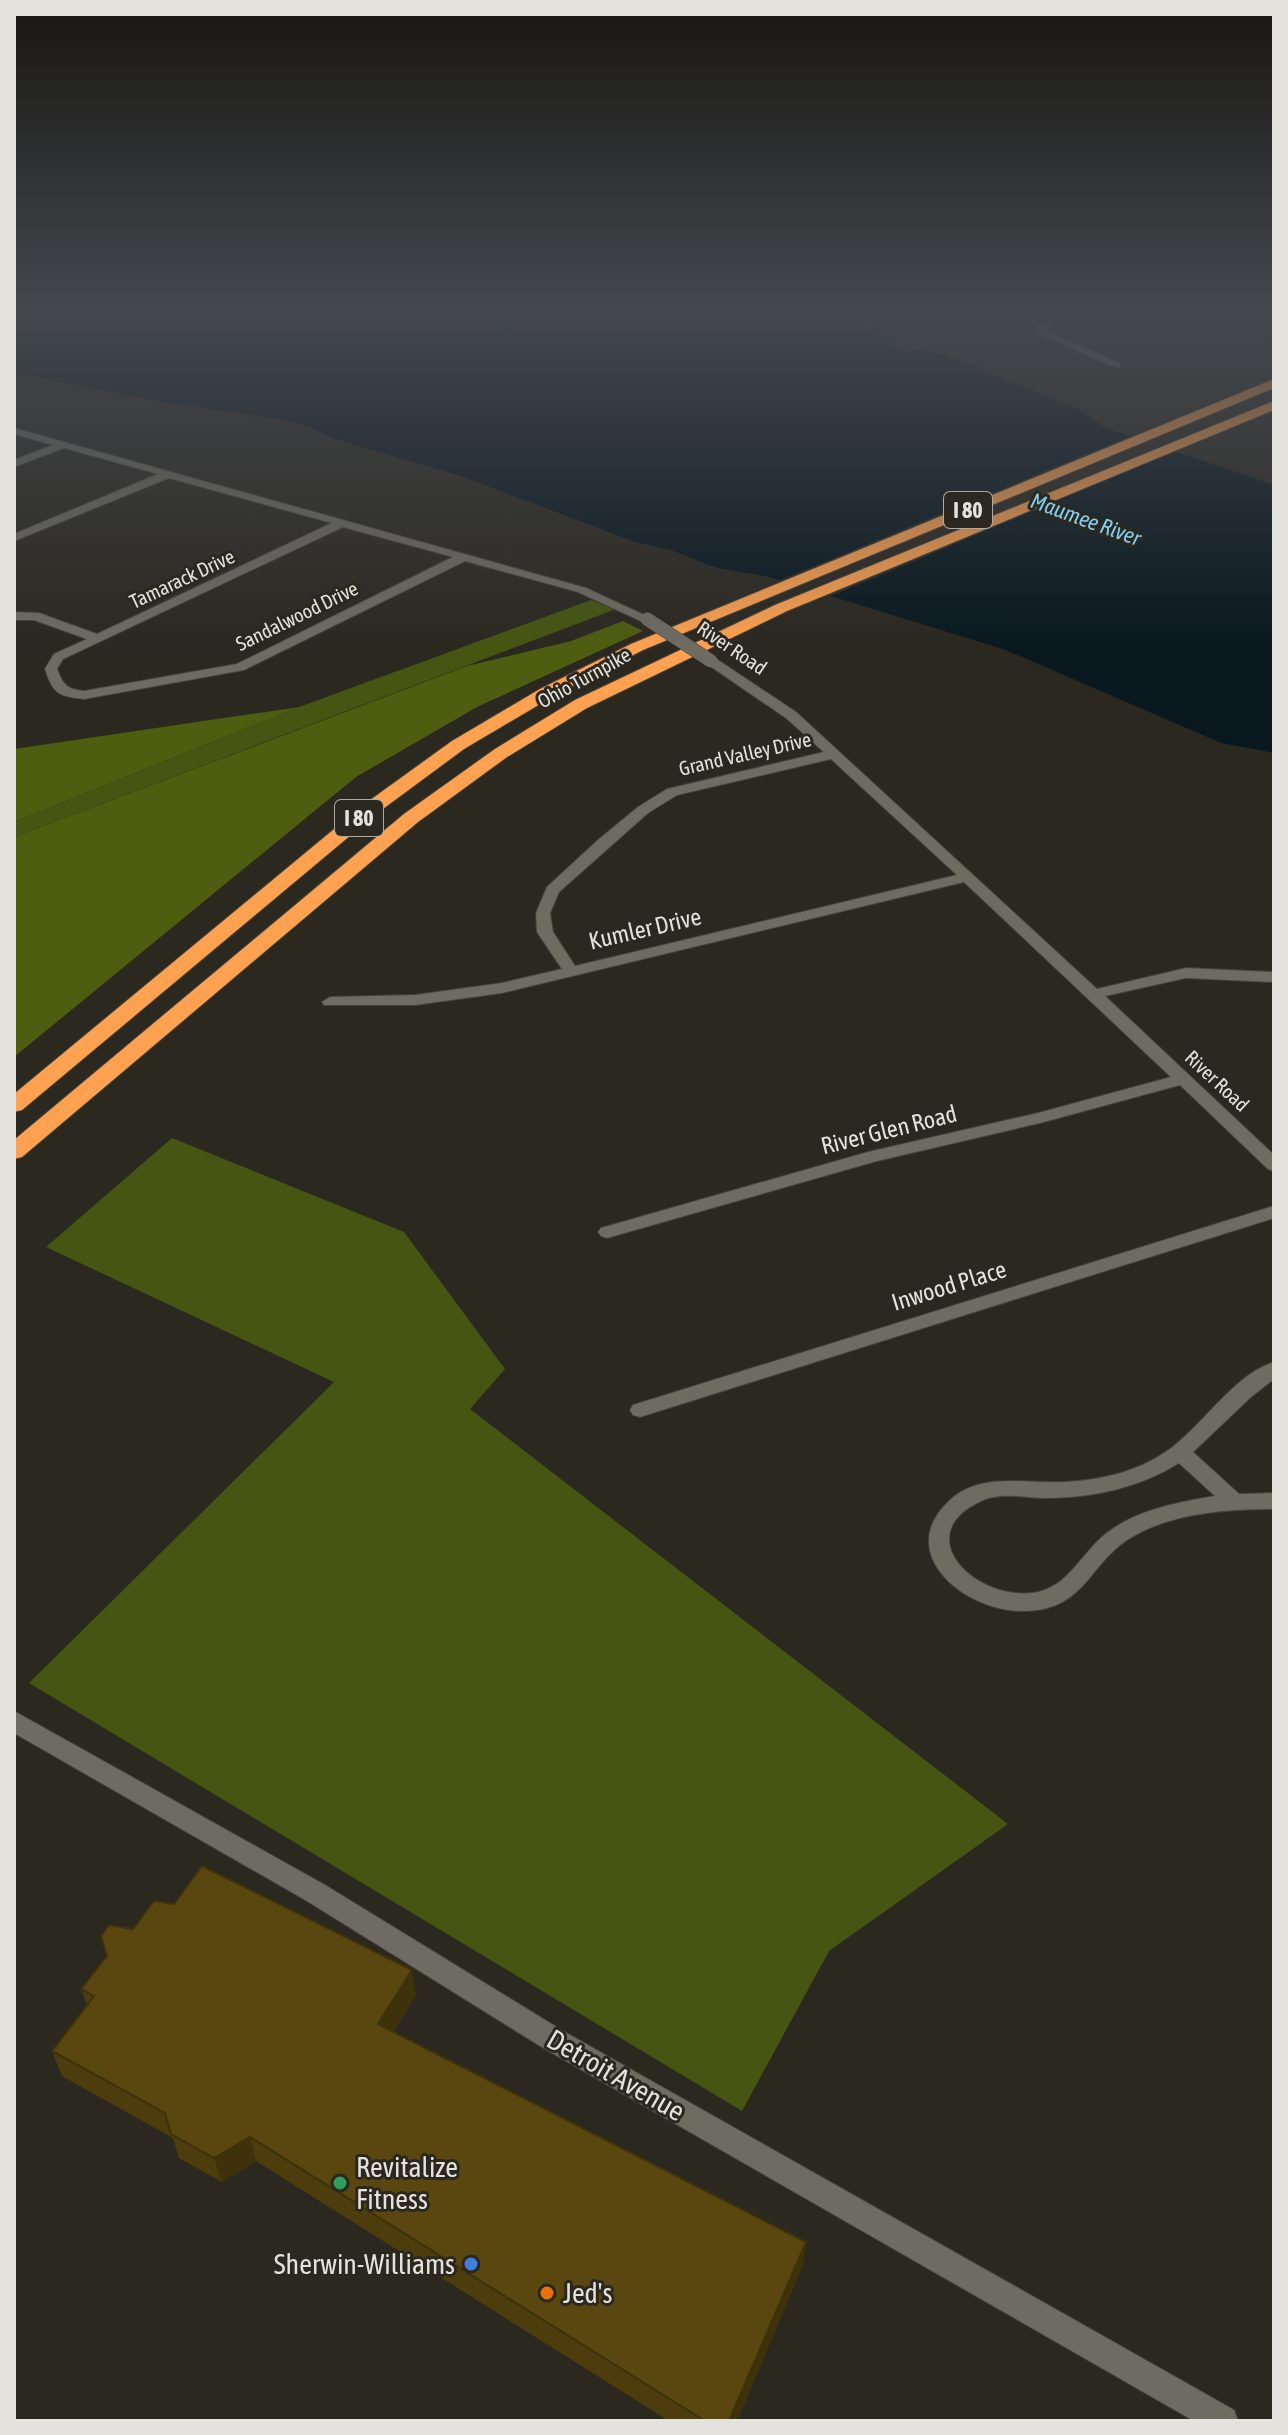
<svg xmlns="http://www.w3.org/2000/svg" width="1288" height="2435" font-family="'Asap Condensed',sans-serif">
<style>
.green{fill:#475512}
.forest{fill:#4e5d0f}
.water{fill:#09181f}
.pier{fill:#2b2820}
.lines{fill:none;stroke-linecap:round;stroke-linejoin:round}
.minor-casing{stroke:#45433c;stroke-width:2}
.highway-casing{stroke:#45433c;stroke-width:2}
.minor{fill:#6e6b61;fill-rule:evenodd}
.highway{fill:#fea150;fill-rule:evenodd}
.minor-bridge-casing{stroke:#45433c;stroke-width:14;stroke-linecap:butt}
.minor-bridge{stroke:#6e6b61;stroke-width:13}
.wall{fill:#4d3d0d}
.shaded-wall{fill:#3e320a}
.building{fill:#59470f;stroke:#3e320a;stroke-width:2}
.leisure-dot{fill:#2e9e5b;stroke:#2b2820;stroke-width:3}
.shop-dot{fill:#3f7fe0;stroke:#2b2820;stroke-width:3}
.food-dot{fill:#e8710a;stroke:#2b2820;stroke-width:3}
.labels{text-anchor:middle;stroke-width:6;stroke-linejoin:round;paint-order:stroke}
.far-street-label{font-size:20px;fill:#e4e2dc;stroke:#2b2820}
.shield{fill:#2b2820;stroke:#acaaa4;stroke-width:2}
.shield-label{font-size:22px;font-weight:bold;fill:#e4e2dc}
.far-water-label{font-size:22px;font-style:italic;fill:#81cef3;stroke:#2b2820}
.street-label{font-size:24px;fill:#e4e2dc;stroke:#2b2820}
.near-street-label{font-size:28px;fill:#e4e2dc;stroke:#2b2820}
.near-poi-label{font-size:28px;fill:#e4e2dc;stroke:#2b2820;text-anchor:start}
</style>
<rect width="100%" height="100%" fill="#2b2820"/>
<g class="green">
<path d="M591,600L616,609L14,837V822L299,707Z"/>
<path d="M172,1138L404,1232L505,1369L470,1409L1008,1824L829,1951L742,2111L29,1683L334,1382L46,1247Z"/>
</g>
<g class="forest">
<path d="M623,621L643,631L477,707L356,777L14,1057V837L467,666L571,641Z"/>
<path d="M299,707L14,822V749Z"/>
</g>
<path class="water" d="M14,309H826L888,336L891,340L887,346L946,355L1077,409L1106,428L1274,485V753L1221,743L1006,650L769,577L714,567L671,550L635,542L461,476L335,439L309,427L280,419L157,401L14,373Z"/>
<path class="pier" d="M1135,434L1177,450L822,600L773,583Z"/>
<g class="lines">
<defs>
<g id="minor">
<path d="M1088,309H1104L1051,324L1045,331L1120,363V367H1114L1035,332L1038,324Z"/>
<path d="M14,428L586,588L653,619L643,622L578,592L465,561L244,670L84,699C58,696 53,694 45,669L54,654L87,639L34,620H14V612L39,613L97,634L332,523L169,478L14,541V534L158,474L64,448L14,467V460L53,445L14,434ZM343,527L453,557L237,664L84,691C67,689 63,685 57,669L63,659Z"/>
<path d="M707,658H715L796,712L1097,989L1186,968L1274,972V982L1186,978L1105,996L1274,1155V1171L1268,1169L1180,1085L1040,1123L877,1161L607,1238L601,1236L598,1232L601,1228L868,1152L1038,1113L1171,1077L964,882L502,993L415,1005H324L322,1002L330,997L415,995L502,983L562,969L537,932L536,913L547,887L598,840L638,807L667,789L824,752L786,718L707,664ZM831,759L957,875L575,966L553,932L550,913L559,892L648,813L677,795Z"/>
<path d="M1274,1206V1218L640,1417L633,1415L630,1410L633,1405Z"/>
<path d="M1274,1362V1379L1251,1397L1193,1452L1239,1494L1274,1493V1509C1226,1509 1169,1513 1127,1540C1086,1568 1084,1612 1020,1611C966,1610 894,1555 948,1502C979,1471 1025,1484 1064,1482C1101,1480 1137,1472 1167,1451C1202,1427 1234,1374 1274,1362ZM1179,1463L1215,1496C1180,1502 1140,1509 1111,1530C1082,1549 1070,1589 1032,1593C972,1599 911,1535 979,1502C1000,1491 1023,1498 1045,1498C1092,1498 1139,1488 1179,1463Z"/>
<path d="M14,1711L325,1885L563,2031L1234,2410L1238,2421H1194L545,2049L307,1901L14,1733Z"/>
</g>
<g id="highway">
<path d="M1274,379V388L643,650L552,697L464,749L376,814L22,1110L14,1112V1094L362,806L452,741L540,689L631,644Z"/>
<path d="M1274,401V410L787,611L587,708L507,757L418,822L22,1157L14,1159V1140L404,814L495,749L575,700L775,605Z"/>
</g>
</defs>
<use href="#minor" class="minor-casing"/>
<use href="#highway" class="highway-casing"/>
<use href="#minor" class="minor"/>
<use href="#highway" class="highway"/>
<defs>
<path id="minor-bridge" d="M647,619L711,661"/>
</defs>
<use href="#minor-bridge" class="minor-bridge-casing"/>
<use href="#minor-bridge" class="minor-bridge"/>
</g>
<path class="wall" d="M81,1989L416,1995L393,2032L803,2265L737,2421H669L256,2161L222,2182L179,2158L173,2138L62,2076L52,2051L87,2005Z"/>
<g class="shaded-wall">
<path d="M412,1970L416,1995L382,2049L378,2024Z"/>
<path d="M250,2137L256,2161L222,2182L214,2158Z"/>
<path d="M806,2242L803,2265L737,2421H729Z"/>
</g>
<path class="building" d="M202,1866L412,1970L378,2024L806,2242L729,2421H705L250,2137L214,2158L171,2134L165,2113L52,2051L94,1996L81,1989L107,1956L101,1936L109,1925L133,1929L154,1901L174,1904Z"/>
<linearGradient id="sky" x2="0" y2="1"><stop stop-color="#181612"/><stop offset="0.48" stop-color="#44484e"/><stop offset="1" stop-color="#44484e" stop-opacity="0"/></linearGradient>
<rect width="1288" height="650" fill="url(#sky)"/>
<circle class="leisure-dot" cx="340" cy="2183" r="8"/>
<circle class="shop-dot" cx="471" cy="2264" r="8"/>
<circle class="food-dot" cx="547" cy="2293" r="8"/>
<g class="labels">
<g class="far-street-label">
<text transform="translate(182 579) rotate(-25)" y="7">Tamarack Drive</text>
<text transform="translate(297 616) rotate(-26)" y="7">Sandalwood Drive</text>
<text transform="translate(732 648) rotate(34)" y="7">River Road</text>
<text transform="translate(584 678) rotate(-29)" y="7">Ohio Turnpike</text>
<text transform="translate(745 754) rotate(-13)" y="7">Grand Valley Drive</text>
<text transform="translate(1217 1081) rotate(43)" y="7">River Road</text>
</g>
<g class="shield">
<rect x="944" y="492" width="48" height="36" rx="6"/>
<rect x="335" y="800" width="48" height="36" rx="6"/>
</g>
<g class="shield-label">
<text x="968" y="518">I 80</text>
<text x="359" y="826">I 80</text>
</g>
<g class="far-water-label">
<text transform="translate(1086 519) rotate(20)" y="8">Maumee River</text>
</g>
<g class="street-label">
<text transform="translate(645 929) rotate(-13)" y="8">Kumler Drive</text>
<text transform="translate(889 1130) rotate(-14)" y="8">River Glen Road</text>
<text transform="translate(949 1286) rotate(-17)" y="8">Inwood Place</text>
</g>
<g class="near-street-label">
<text transform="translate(616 2075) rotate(30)" y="10">Detroit Avenue</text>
</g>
<g class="near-poi-label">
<text x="356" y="2177">Revitalize<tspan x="356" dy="32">Fitness</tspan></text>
<text x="455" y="2274" text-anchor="end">Sherwin-Williams</text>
<text x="563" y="2303">Jed's</text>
</g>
</g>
<rect width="1288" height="2435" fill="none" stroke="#e4e2dc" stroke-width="32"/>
</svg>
